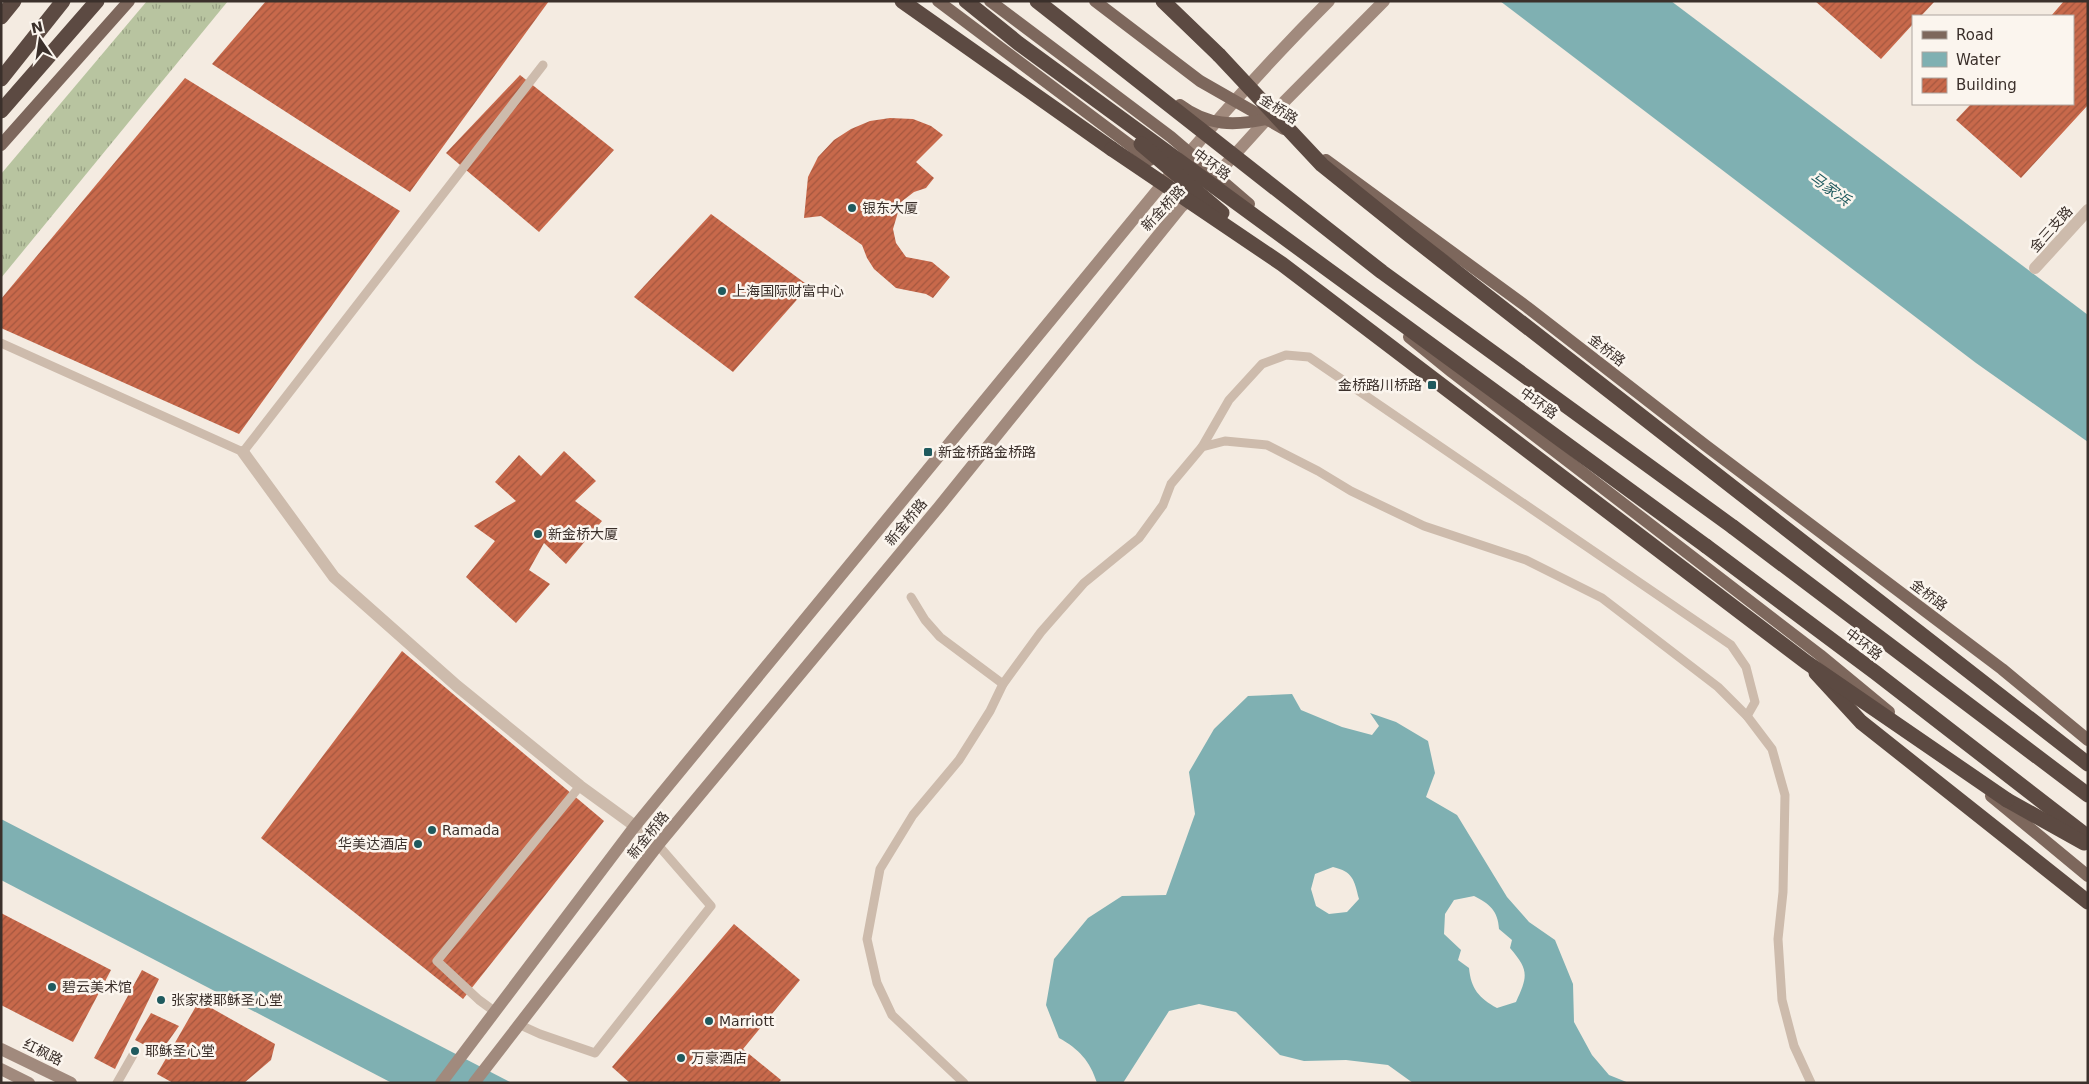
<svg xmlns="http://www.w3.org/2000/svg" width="2089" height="1084" font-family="'DejaVu Sans','Noto Sans SC',sans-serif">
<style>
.grass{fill:url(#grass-tufts)}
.water{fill:#7fb0b2;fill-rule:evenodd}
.building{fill:url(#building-hatch)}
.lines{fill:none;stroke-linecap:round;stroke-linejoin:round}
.lane{stroke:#cdbbac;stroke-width:9}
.street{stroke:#cdbbac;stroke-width:12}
.secondary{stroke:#a18a7d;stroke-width:12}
.primary{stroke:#7d675c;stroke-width:12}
.highway{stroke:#5c4a42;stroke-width:15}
.highway-bridge{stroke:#5c4a42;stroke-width:15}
.poi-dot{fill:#1f5a5e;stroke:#fbf5ee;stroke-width:2}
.labels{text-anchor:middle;stroke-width:5;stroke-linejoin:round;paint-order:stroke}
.street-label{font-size:14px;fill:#3b302b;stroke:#fbf5ee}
.poi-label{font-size:14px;fill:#3b302b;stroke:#fbf5ee;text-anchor:start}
.water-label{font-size:15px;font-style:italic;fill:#1f5a5e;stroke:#fbf5ee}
</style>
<defs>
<pattern id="grass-tufts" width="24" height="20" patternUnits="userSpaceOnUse" patternTransform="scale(1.25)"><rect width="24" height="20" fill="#b8c4a0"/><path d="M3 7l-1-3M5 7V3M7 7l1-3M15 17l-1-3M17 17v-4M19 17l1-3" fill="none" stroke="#97a083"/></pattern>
<pattern id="building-hatch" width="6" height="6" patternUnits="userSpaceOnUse" patternTransform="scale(1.25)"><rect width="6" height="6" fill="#c8694b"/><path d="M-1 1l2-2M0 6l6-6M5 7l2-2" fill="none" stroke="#a4573f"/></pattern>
</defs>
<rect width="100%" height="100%" fill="#f4ebe1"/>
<path class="grass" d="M147,1H228L1,278V174Z"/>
<g class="water">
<path d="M1500,1H1671L2088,315V442L1976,363Z"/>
<path d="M1292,694L1301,710L1342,727L1372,735L1379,726L1370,713L1396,722L1428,741L1435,773L1426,797L1457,815L1507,897L1529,922L1555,940L1573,984L1574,1022L1592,1055L1609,1075L1629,1083H1413L1388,1065L1346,1060L1304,1061L1280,1055L1236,1012L1199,1004L1169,1011L1123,1083H1097C1090,1061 1079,1049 1059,1038L1046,1005L1054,959L1088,918L1122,896L1166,895L1195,814L1189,772L1214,729L1248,696ZM1333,867C1353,872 1354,879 1359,899L1347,912L1329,914L1316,906L1311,889L1315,874ZM1474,896C1490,904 1498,911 1499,929L1512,940L1510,948C1529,970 1528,976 1516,1002L1497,1008C1479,998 1471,989 1469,968L1458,960L1461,950L1444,934L1445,914L1454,900Z"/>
<path d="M1,819L512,1083H392L1,880Z"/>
</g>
<g class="building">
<path d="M266,1H549L410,192L212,64Z"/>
<path d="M1815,1H1935L1921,16H1913V24L1881,59Z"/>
<path d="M2064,1H2088V105L2021,178L1956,120L1971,104H2073V16H2051Z"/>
<path d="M520,75L614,150L539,232L446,153Z"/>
<path d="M185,78L400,211L239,434L1,328V299Z"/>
<path d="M890,118L913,119L931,126L943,135L916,162L934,178L926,188L914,192L901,202L893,229L896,243L906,257L932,262L950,277L933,298L926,294L896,288L874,269L867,258L862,245L821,216L804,218L808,177L818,157L834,140L851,129L870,121Z"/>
<path d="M711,214L809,286L733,372L634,297Z"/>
<path d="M564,451L596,481L575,501L602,521L566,564L544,543L529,570L550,584L516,623L466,577L495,541L474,526L516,501L495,482L519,455L541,476Z"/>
<path d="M402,651L604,821L463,999L261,838Z"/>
<path d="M1,913L111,970L73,1042L1,1005Z"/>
<path d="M734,924L800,980L743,1049L781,1080L778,1083H630L612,1067Z"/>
<path d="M142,970L159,979L115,1069L94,1058Z"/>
<path d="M199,1001L275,1044L271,1060L244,1083H173L157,1074Z"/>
<path d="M151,1013L179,1026L160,1053L135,1040Z"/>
</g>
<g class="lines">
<g class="lane">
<path d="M1,343L243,452L543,65"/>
<path d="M1202,447L1229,400L1262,364L1286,355L1309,357L1731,645L1746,667L1755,702L1747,716"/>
<path d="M911,597L925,620L940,637L1003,684"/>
<path d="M494,1011L479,1000L437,961L580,786"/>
<path d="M518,1024L540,1034L595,1053L711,906L658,845L635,826"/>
<path d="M117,1083L133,1055"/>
<path d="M964,1083L892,1015L877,983L867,939L880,869L913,815L959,760L990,711L1003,684L1041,632L1084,583L1139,538L1163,505L1171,484L1202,447L1225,441L1267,445L1318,471L1351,491L1424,526L1526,560L1602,598L1718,687L1747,716L1772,749L1785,795L1783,892L1778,939L1782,1000L1794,1046L1811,1083"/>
</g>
<g class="street">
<path d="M2035,268L2088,210"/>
<path d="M243,452L334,577L457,686L580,786L635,826"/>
</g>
<g class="secondary">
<path d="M1184,159C1230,105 1278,52 1329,1"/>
<path d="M1209,183L1267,119L1384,1"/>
<path d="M1,1049L71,1083"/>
<path d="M1,1069L29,1083"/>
<path d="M441,1083L635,826L1169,176"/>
<path d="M474,1083L658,845L938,508L1181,207L1194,196"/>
</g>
<g class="primary">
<path d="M938,1L1150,160"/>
<path d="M990,1L1171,137L1249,204"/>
<path d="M1095,1L1200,81L1284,129"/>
<path d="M1180,105C1208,126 1234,126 1267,119"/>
<path d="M1,145L129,1"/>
<path d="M1326,160L1527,307L1705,445L2002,669L2088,740"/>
<path d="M1409,337L1452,372L1820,655L1889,712"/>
<path d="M1991,796L2088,876"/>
</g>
<g class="highway">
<path d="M902,1L1112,149"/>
<path d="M1163,1L1219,55"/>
<path d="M1,17L14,1"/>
<path d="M1,79L63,1"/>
<path d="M1,111L97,1"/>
<path d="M1733,527L2088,795"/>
<path d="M1706,546L1876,673L2088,837"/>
<path d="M1816,673L1861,722L2088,902"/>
<path d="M2007,800L2084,843"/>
</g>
<g class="highway-bridge">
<path d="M966,1L1018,43L1706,546"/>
<path d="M1037,1L1382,272L1733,527"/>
<path d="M1219,55L1322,165L1409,235L2088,764"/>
<path d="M1141,144L1222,213"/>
<path d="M1112,149L1282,264L1806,662L2007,800"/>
</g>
</g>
<g class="poi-dot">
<circle cx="852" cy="208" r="5"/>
<circle cx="722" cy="291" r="5"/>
<rect x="1427" y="380" width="10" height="10" rx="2.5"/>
<rect x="923" y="447" width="10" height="10" rx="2.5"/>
<circle cx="538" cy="534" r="5"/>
<circle cx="432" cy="830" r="5"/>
<circle cx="418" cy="844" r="5"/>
<circle cx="52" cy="987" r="5"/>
<circle cx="161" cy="1000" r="5"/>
<circle cx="709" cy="1021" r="5"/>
<circle cx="135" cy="1051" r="5"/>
<circle cx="681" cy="1058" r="5"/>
</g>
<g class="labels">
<g class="street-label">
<text transform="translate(1279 109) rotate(32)" y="5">金桥路</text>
<text transform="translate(1212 164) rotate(36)" y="5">中环路</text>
<text transform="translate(1163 208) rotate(-47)" y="5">新金桥路</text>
<text transform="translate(2051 229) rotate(-48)" y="5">金三支路</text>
<text transform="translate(1607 350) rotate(38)" y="5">金桥路</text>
<text transform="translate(1539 403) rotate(36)" y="5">中环路</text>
<text transform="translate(906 522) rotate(-50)" y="5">新金桥路</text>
<text transform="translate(1929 595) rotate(37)" y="5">金桥路</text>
<text transform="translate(1864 644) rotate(37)" y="5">中环路</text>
<text transform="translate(648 835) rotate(-51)" y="5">新金桥路</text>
<text transform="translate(43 1052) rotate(26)" y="5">红枫路</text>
</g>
<g class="poi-label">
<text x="862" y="213">银东大厦</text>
<text x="732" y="296">上海国际财富中心</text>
<text x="1422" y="390" text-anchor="end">金桥路川桥路</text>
<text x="938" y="457">新金桥路金桥路</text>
<text x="548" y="539">新金桥大厦</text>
<text x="442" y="835">Ramada</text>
<text x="408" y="849" text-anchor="end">华美达酒店</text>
<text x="62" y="992">碧云美术馆</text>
<text x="171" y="1005">张家楼耶稣圣心堂</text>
<text x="719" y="1026">Marriott</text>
<text x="145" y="1056">耶稣圣心堂</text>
<text x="691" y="1063">万豪酒店</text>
</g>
<g class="water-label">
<text transform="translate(1830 189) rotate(36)" y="5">马家浜</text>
</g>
</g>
<rect width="2089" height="1084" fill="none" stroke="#3b302b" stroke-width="5"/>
<rect x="1912" y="15" width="162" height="90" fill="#fbf5ee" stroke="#aea6a0"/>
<rect x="1922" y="31" width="25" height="8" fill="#7d675c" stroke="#aea6a0"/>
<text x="1956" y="40" font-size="15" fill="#3b302b">Road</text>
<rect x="1922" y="52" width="25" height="15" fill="#7fb0b2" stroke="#aea6a0"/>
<text x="1956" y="65" font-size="15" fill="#3b302b">Water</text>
<rect x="1922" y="78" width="25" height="15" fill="url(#building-hatch)" stroke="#aea6a0"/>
<text x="1956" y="90" font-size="15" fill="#3b302b">Building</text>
<g transform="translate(40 40) rotate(347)" stroke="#fbf5ee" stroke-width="4" paint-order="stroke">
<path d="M0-4L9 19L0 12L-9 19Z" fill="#3b302b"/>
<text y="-8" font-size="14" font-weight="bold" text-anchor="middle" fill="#3b302b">N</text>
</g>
</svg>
